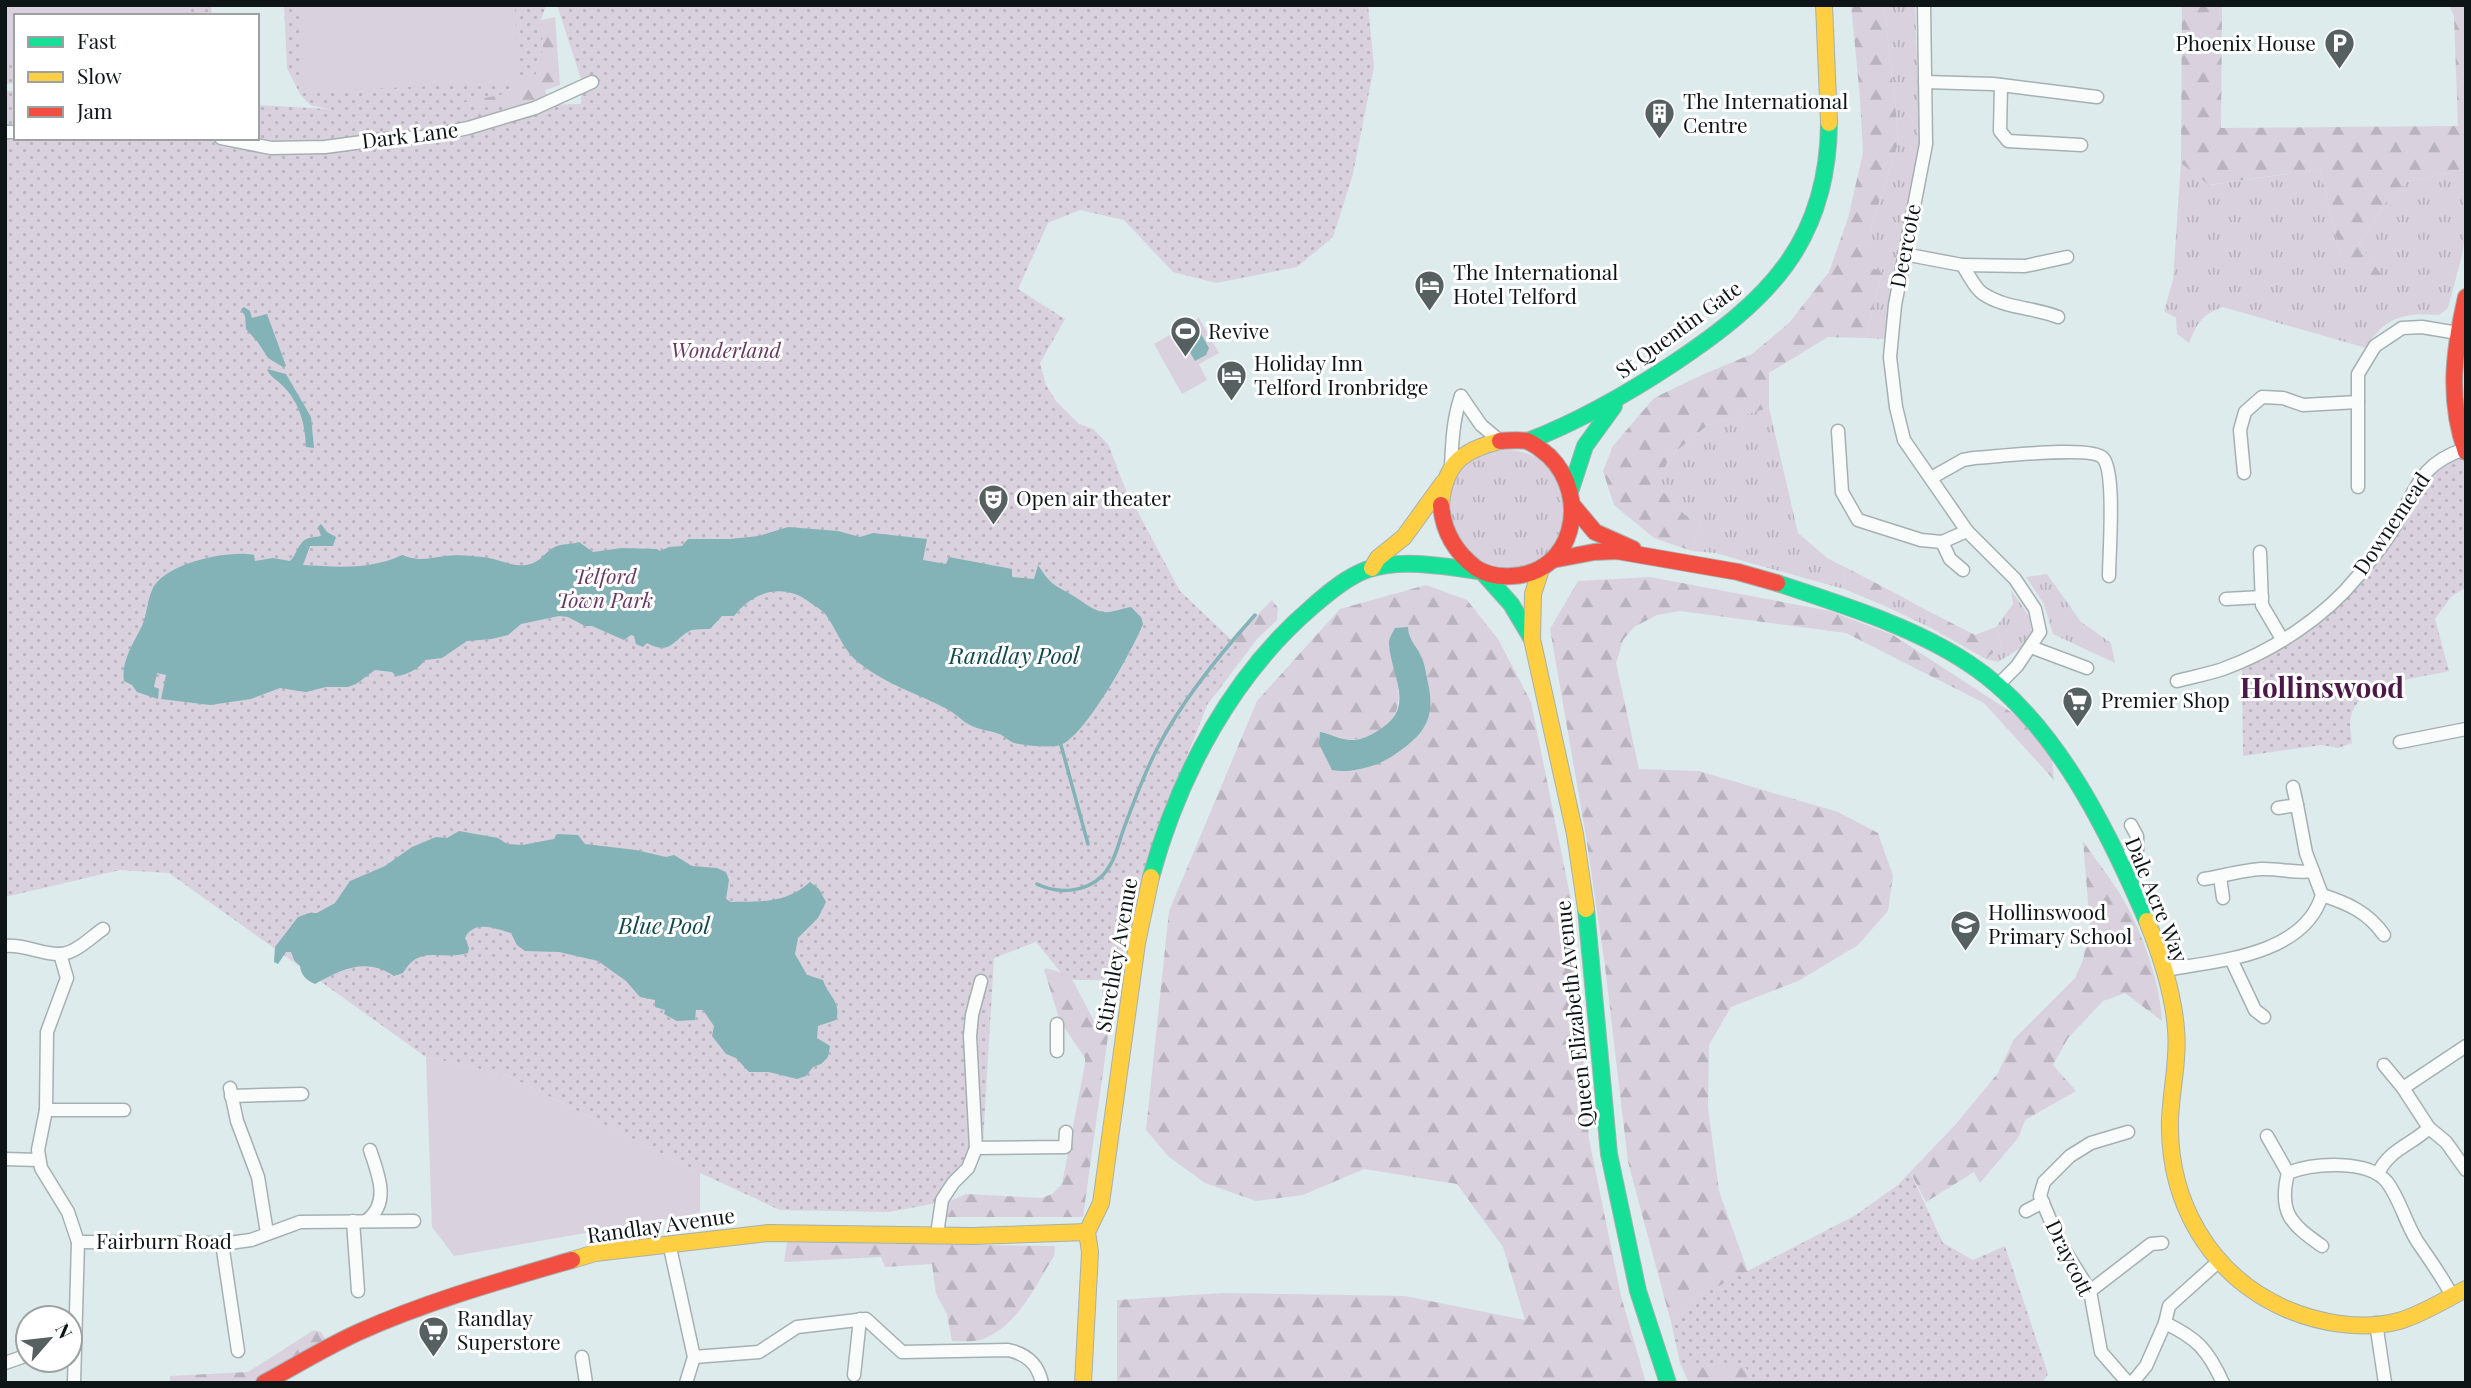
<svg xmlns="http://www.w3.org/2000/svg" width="2471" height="1388" font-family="'Playfair Display',serif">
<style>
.grass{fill:url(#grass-tufts)}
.forest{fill:url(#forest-firs);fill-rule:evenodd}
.park{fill:url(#park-dots)}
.garden{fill:#d9d1de}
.water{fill:#83b3b7}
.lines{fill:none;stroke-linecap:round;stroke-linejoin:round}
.stream{stroke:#83b3b7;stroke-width:3.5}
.street-casing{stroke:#a5b0b1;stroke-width:15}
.fast-casing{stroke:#a5b0b1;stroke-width:18}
.slow-casing{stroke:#a5b0b1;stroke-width:18}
.jam-casing{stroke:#a5b0b1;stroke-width:18}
.street{stroke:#fafcfc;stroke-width:12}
.fast{stroke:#16e098;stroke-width:16}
.slow{stroke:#ffcf43;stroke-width:16}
.jam{stroke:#f24e42;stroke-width:16}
.labels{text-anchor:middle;stroke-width:6;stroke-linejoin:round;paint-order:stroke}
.poi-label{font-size:21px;fill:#0d1516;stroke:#fff;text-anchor:start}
.street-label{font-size:21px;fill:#0d1516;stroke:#fff}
.park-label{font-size:21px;font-style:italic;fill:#683763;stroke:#fff}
.water-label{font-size:23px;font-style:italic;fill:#0f494d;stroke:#fff}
.district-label{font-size:28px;font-weight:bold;fill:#4b1847;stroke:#fff}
</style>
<defs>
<pattern id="grass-tufts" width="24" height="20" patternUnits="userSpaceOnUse" patternTransform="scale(1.75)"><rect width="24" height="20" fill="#d9d1de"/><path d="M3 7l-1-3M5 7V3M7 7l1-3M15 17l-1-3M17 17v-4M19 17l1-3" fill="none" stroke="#b9b3be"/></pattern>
<pattern id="forest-firs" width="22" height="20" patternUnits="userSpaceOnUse" patternTransform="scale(1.75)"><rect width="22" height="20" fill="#d9d1de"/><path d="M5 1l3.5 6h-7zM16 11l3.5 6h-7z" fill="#b9b3be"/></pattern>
<pattern id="park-dots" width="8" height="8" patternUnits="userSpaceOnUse" patternTransform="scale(1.75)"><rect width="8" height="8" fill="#d9d1de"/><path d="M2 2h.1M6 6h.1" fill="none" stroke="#b9b3be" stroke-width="1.8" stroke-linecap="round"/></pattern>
</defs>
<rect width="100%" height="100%" fill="#ddebec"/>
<g class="grass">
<path d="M1884,5H1915L1920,146L1885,339L1866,338L1882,270L1864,269L1871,227L1899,140Z"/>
<path d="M2181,163L2210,185L2320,169L2340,253L2390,289L2359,243L2386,202L2407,182L2466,169V228L2462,255L2448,308L2439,315C2405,312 2384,317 2366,348L2223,307C2201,315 2198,322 2189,343L2177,334L2176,318L2164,311L2173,280Z"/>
<path d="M1769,408L1798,533L1827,558L1845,567L1844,589L1715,553L1692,551L1702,522L1685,515L1658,486L1669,457L1708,425Z"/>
<circle cx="1507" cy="510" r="60"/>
<path d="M2047,574L2081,622L2111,643L2115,663L2053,634L2044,604L2026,577Z"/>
<path d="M2011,590L2029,616L2032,632L2022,647L1998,662L1986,659L2002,645L1996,627L2013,604Z"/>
<path d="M1895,593L1926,610L1931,628L1885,606Z"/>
</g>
<g class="forest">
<path d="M1851,5H1884L1899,140L1871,227L1865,268L1882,270L1866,338L1828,337L1769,373V408L1708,425L1669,457L1658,486L1685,515L1702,522L1692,551L1654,538L1614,505L1603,471L1613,446L1654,398L1704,374L1752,354L1789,323L1829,272L1848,218L1863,153L1860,98Z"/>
<path d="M2182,5H2222L2221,128L2458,126L2454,16L2449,5H2466V169L2407,182L2386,202L2359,243L2391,289L2365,286L2340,253L2320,169L2209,185L2181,163Z"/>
<path d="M555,17L560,85L545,90L551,110H407L453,105L536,64L543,50L541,20Z"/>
<path d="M1845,567L1895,593L1885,606L1844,589Z"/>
<path d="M1650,577L1830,611L1893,635L2017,716L2052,758L2054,780L1984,703L1846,633L1680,611L1657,615L1634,627L1623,640L1616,663L1639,769L1699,771L1838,812L1878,833L1893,876L1888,911L1858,945L1798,981L1731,1007L1709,1045L1708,1107L1719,1191L1748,1272L1699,1296L1672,1326L1628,1162L1605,966L1586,836L1550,629L1578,581Z"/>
<path d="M1426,585L1467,600L1498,639L1531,702L1571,900L1589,1139L1621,1296L1646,1383H1117V1300L1223,1293L1405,1296L1525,1320L1503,1247L1457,1184L1364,1169L1303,1195L1256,1201L1205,1183L1168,1156L1146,1130L1169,911L1257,701L1340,609ZM1408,635L1422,658L1389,758L1319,744L1327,733C1338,741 1351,741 1363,738C1415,723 1397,680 1389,641Z"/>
<path d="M1272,600L1278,608L1277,620L1258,638L1204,709L1127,915L1113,1010C1094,992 1101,969 1104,946L1222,651Z"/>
<path d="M1926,610L1975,635L1996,627L2002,645L1986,659L1931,628Z"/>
<path d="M2083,841C2095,859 2109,876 2120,894C2140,925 2161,985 2162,1021L2125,993L2103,1001L2068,1038L2053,1065L2076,1091L2025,1120L2018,1138L1980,1183L1974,1172L1926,1202L1910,1172L1956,1124L1998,1073L2014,1039L2075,978L2083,960L2090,925Z"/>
<path d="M1046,968L1063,973L1073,981L1094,1021L1109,1029L1083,1217H941V1205L966,1194L1042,1198L1052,1194L1062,1184L1085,1064V1058L1060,1021L1044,970Z"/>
<path d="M787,1242L1055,1246L1054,1256C1035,1286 1017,1328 980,1340C971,1342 961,1341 952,1341L947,1314L936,1294L932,1264L885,1267L881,1257L784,1262Z"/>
<path d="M1731,1299L1738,1353L1753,1383H1689L1680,1363Z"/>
<path d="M314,1330L321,1332L327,1342L257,1383H170V1376L248,1372Z"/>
</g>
<g class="park">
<path d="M5,5H211L212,16H16V83L5,84Z"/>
<path d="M284,5H546L541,20L543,50L536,64V74L500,95L441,107L581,104L582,82L557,5H1368L1374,67L1353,174L1333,237L1297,267L1216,283L1173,272L1124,220L1080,210L1048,223L1018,289L1065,319L1040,363L1046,385L1056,401L1079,424L1093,429L1108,444L1125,488L1180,591L1238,646L1214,688L1153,842L1115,980H1067L1036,942L994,958L983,1142L942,1202L889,1212L780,1210L700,1173L507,1075L426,1057L169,873L120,870L5,897V91H16V138H257V105L329,109L310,105L300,94L287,68Z"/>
<path d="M2463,454L2466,460V587L2451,597L2435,619L2449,671C2423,677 2365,683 2353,710C2348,721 2351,732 2352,743L2338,748L2322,745L2243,756L2242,668L2307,632L2327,616L2357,582L2427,475Z"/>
<path d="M1910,1172L1943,1243L1973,1260L2005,1246L2048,1374L2042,1383H1753L1746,1368L1680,1363L1672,1326L1699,1296L1856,1215L1899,1184Z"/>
</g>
<g class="garden">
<path d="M5,5H187V16H16V58H5Z"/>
<path d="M300,5H515L517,82L303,92Z"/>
<path d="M1199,318L1219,353L1199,364L1207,380L1182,394L1154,344Z"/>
<path d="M426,1057L507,1075L700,1173V1213L454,1256L432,1227Z"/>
</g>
<g class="water">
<path d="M244,307L250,311L252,318L267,314L286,366L283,367L268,358L257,341L246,329L245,316L241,309Z"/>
<path d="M1197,327L1209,348L1206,355L1195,361L1181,336Z"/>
<path d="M267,369L286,374L311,417L314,448L306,447C305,423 300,403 282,385C276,379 270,377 267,369Z"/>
<path d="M321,524L327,532L336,537L333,546H310L303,565C337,567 371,570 402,555C418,562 429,558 445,556C458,554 476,556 489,558C501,560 513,567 526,565C540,563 542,555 553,548C560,543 571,545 579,542L593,552L622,548L657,549L660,551L669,547L682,546L688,539H730L759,536L788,527L838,531L860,537L873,533L927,539L923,560L946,564L949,557L1012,569V577L1034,579L1038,565C1051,585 1052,583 1070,594C1082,600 1090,610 1104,612C1112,613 1123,608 1131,607L1141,617L1143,624C1133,649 1084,739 1060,745C1051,748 1021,746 1012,742C1007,740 1004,735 999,734C989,730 978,730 968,724C961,720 955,713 947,709C915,692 888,686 858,662C844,651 838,633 828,618C825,612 818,608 812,604C786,583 755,589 734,616H722L710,629C705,629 697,629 692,630C674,637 672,657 647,643L643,647L636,644L634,636L631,635L624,640L592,626H585L568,617L559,616L521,624L508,635L492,639L467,641L442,658L425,660C418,669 408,675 396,676L392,672L375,670L356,684L348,687H326L306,692L280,688L251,699L210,705L161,699L166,675L157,673L154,687L159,689L158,699L137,692L132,685L124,681C121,661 133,644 142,626C147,614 147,602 152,590C162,564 229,549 254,555L255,561L273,558L290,561C297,555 298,541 309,538C313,537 317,537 321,536L318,527Z"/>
<path d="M1408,627C1408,639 1416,645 1421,656C1425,664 1426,674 1428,683C1436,719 1424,735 1394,755C1378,766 1351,774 1332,770L1319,744L1320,732C1332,734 1339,740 1352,740C1363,740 1373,734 1382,728C1416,706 1390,673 1389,643C1389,638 1393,632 1395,628Z"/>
<path d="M459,831L498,838L507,844L522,845L554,839L557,834L578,835L585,844L636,850L666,857L674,855L692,866L717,868L726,872L729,880L726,899L731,902C761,901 786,904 810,882L819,889L826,902L818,918L798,938L795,954L807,975L823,980C828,996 842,1002 836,1020L818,1026L817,1038L830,1046L828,1057L821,1064L813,1067L806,1076L797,1079L769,1072H749L736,1058L726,1054L712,1036L714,1026L703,1010H696L695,1020L677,1021L664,1014L665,1010L655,1007V1000L640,997L626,981L598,961L559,952L525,951L517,945L511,933C496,929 474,919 465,938L469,948L468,953C440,961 420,944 403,973L394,976C366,957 342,969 315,984C306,980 301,975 300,966L294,960L291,952H286L278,964L274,962L275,947L298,917L309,913H317L335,903L350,881L385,866L412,847L436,837L447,838Z"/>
</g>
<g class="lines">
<g class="stream">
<path d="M1061,745L1088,844"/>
<path d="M1037,884C1057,894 1085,893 1102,876C1115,863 1118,844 1124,828C1134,801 1144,774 1157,749C1182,700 1219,655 1255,615"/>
</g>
<defs>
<g id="street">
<path d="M1924,5L1926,144L1895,305L1890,357L1896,407L1904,440L1967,531L2015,579L2035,609L2040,632L2017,666L1997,686"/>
<path d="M1925,82L1993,84L2097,97"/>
<path d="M2001,85L2000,131L2008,141L2081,145"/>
<path d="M5,132H16"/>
<path d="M221,138L271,148L325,147L385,139L424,137L468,128L535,108L592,82"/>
<path d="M1904,254L1962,265C1968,273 1974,287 1982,293C2005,309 2034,307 2058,317"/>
<path d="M1962,265L2025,266L2067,257"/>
<path d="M1461,396L1481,425L1500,441"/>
<path d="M1838,431L1842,492L1858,520L1921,540L1942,542L1967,531"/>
<path d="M1451,468C1452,443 1453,419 1461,396"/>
<path d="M2244,473L2240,430L2245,412L2262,397L2283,398L2303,405L2358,402V374L2375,346L2402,328L2422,327L2458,333"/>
<path d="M1931,478L1963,460L1974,458C1996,457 2091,445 2103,458C2116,472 2109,553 2109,576"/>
<path d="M2358,487V402"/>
<path d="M1942,542L1950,559L1963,570"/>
<path d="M2260,552L2262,605L2282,639"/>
<path d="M2226,599L2262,597"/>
<path d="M2031,647L2087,668"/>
<path d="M2177,681C2192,677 2208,674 2223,669C2273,651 2325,617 2358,576C2370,561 2383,546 2393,529C2417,491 2416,466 2464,449"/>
<path d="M2400,742L2466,729"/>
<path d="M2278,808L2297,805L2293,787"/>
<path d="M2120,860L2137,850V836L2131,825"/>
<path d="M2220,877L2223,898"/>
<path d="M2204,879C2222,876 2244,870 2261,869C2279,868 2295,874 2313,871"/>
<path d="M2322,895C2347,903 2368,912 2384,935"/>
<path d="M5,946C25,944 42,955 60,954C75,954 91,937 103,929"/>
<path d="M60,954L67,978L47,1032L46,1110L38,1150L41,1168L68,1212L78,1242L74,1383"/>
<path d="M2231,959L2255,1010L2264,1017"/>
<path d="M2164,970C2216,961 2304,956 2322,895L2306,853L2297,805"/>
<path d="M1057,1051V1024"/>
<path d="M2384,1065L2403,1088L2429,1128"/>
<path d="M230,1088L237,1121L258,1177L267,1233"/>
<path d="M2403,1088L2466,1046"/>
<path d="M231,1096L302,1094"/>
<path d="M46,1110H124"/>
<path d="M2267,1136L2288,1173"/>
<path d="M976,1148L1065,1147L1066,1132"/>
<path d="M5,1159L39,1160"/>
<path d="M2378,1174C2388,1150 2411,1145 2429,1128L2446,1142L2466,1170"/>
<path d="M2026,1211L2043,1202"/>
<path d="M353,1221L358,1291"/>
<path d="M366,1221C391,1203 378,1174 370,1150"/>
<path d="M937,1234L942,1200L953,1183L968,1168L976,1148L970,1036L972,1015L981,981"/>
<path d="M78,1242L229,1243L251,1240L300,1222L414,1221"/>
<path d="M222,1243L238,1351"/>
<path d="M669,1243L694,1357L686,1383"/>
<path d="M2322,1246C2291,1224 2278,1213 2288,1173C2313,1163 2368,1159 2387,1182C2400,1199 2405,1222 2417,1241C2429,1259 2442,1276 2452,1296"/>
<path d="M2090,1291L2151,1244L2162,1243"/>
<path d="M2165,1323C2197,1338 2208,1350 2223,1383"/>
<path d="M2376,1323L2385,1383"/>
<path d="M582,1357L586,1383"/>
<path d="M694,1357L759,1352L797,1327L866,1319L902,1352L1008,1350C1027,1354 1038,1364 1042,1383"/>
<path d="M5,1363L28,1355"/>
<path d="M854,1375L860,1319"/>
<path d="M2128,1383L2101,1352L2090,1291L2060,1243L2040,1196L2044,1182L2070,1156L2091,1143L2128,1132"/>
<path d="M2132,1383L2146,1366L2165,1323L2169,1306L2218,1262"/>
</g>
<g id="fast">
<path d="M1528,441C1580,421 1627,394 1674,363C1767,301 1828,243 1829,123"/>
<path d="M1571,489L1585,446L1614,406"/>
<path d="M1484,574L1511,604L1532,639"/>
<path d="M1777,583C1839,604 1913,626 1968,663C2054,719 2108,830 2147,921"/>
<path d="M1151,877C1179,775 1232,675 1313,606C1329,592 1347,577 1366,570C1400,558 1444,566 1478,571"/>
<path d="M1586,909L1609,1154L1638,1291L1668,1383"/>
</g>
<g id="slow">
<path d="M1824,5L1829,123"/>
<path d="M1441,505C1444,465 1462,450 1500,441"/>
<path d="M1372,568L1378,558L1404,537L1443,483"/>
<path d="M1541,569L1533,594L1532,639L1575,834L1586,909"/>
<path d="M2147,921C2161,955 2173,993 2176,1029C2179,1059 2171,1090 2170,1120C2168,1201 2209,1274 2284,1308C2318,1323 2362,1331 2399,1321C2423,1314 2444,1300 2466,1289"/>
<path d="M572,1260L595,1253L768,1233L972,1236L1087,1232"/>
<path d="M1083,1383L1090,1252L1087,1232L1101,1203L1137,943L1151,877"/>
</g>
<g id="jam">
<path d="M2466,297C2454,350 2447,399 2466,452"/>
<path d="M1441,505C1443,531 1455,552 1476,568C1487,575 1499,577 1512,576C1575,573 1590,496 1549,456C1543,451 1535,444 1527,441C1518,439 1508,441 1500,441"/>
<path d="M1574,507L1595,532L1633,549"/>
<path d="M1552,560L1594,552L1617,551L1738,572L1777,583"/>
<path d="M264,1383C295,1366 326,1347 359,1332C428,1301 500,1281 572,1260"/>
</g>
</defs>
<use href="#street" class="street-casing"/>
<use href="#fast" class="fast-casing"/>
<use href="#slow" class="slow-casing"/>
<use href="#jam" class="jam-casing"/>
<use href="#street" class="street"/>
<use href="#fast" class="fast"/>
<use href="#slow" class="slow"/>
<use href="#jam" class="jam"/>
</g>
<defs>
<symbol id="parking-pin" viewBox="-11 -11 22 30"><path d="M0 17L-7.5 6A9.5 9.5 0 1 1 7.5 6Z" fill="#566061" stroke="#fff"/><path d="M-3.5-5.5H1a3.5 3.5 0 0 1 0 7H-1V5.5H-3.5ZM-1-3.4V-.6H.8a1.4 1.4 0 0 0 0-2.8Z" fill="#fff"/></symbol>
<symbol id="building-pin" viewBox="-11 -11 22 30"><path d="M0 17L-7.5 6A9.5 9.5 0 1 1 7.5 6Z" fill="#566061" stroke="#fff"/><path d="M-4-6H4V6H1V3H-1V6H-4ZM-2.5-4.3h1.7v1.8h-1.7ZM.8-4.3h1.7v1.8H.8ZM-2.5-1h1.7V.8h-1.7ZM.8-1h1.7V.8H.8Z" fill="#fff"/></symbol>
<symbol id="hotel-pin" viewBox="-11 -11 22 30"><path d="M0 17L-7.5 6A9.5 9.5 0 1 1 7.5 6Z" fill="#566061" stroke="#fff"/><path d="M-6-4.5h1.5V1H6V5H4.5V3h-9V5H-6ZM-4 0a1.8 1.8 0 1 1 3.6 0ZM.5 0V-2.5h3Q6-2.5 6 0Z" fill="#fff"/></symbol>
<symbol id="stadium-pin" viewBox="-11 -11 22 30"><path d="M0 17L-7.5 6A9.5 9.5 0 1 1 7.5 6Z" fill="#566061" stroke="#fff"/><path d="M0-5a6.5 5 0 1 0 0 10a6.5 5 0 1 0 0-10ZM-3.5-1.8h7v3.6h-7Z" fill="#fff"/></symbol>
<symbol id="theatre-pin" viewBox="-11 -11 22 30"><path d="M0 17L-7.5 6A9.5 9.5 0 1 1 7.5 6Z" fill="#566061" stroke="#fff"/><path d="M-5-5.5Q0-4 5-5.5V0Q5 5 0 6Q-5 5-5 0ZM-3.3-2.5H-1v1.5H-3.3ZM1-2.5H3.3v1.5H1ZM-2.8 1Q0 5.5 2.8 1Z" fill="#fff"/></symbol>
<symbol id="supermarket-pin" viewBox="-11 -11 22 30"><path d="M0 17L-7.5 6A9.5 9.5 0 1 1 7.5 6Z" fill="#566061" stroke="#fff"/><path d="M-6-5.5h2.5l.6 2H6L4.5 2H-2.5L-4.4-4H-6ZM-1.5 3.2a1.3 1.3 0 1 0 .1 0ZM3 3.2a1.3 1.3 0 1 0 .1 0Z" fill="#fff"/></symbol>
<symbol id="school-pin" viewBox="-11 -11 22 30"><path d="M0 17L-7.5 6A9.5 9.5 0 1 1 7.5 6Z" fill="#566061" stroke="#fff"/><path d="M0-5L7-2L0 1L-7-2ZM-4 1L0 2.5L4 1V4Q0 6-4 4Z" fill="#fff"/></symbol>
</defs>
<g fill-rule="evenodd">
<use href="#parking-pin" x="2322" y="26" width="35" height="47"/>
<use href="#building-pin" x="1642" y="96" width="35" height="47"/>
<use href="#hotel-pin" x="1412" y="268" width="35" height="47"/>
<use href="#stadium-pin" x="1168" y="314" width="35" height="47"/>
<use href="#hotel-pin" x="1214" y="358" width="35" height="47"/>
<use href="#theatre-pin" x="976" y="482" width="35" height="47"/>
<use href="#supermarket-pin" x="2060" y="684" width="35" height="47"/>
<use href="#school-pin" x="1948" y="908" width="35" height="47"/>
<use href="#supermarket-pin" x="416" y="1314" width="35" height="47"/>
</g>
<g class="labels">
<g class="poi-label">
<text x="2316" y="51" text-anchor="end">Phoenix House</text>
<text x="1683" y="109">The International<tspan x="1683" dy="24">Centre</tspan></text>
<text x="1453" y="280">The International<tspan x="1453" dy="24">Hotel Telford</tspan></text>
<text x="1208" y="339">Revive</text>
<text x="1254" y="371">Holiday Inn<tspan x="1254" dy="24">Telford Ironbridge</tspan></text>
<text x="1016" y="506">Open air theater</text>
<text x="2101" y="708">Premier Shop</text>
<text x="1988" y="920">Hollinswood<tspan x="1988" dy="24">Primary School</tspan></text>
<text x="457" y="1326">Randlay<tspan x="457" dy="24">Superstore</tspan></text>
</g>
<g class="street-label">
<text transform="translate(410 136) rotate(-7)" y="7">Dark Lane</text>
<text transform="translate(1906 246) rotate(-79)" y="7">Deercote</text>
<text transform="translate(1679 330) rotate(-36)" y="7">St Quentin Gate</text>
<text transform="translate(2392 524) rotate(-56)" y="7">Downemead</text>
<text transform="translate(2156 900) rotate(68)" y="7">Dale Acre Way</text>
<text transform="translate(1117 955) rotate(-80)" y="7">Stirchley Avenue</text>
<text transform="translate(1575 1014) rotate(-96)" y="7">Queen Elizabeth Avenue</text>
<text transform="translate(661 1226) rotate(-8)" y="7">Randlay Avenue</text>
<text x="164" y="1249">Fairburn Road</text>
<text transform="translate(2069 1258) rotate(64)" y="7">Draycott</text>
</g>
<g class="park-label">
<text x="726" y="358">Wonderland</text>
<text x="605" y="584">Telford<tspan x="605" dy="24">Town Park</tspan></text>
</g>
<g class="water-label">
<text x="1014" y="664">Randlay Pool</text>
<text x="664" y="934">Blue Pool</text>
</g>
<g class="district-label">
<text x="2322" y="698">Hollinswood</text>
</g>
</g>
<rect width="2471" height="1388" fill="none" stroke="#0d1516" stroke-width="14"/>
<rect x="14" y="14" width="245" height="126" fill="#ffffff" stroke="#9ea1a2" stroke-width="2"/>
<rect x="28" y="37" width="35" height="10" fill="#16e098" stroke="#9ea1a2" stroke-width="2"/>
<text x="77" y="49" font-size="21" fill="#0d1516">Fast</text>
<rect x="28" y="72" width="35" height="10" fill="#ffcf43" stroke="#9ea1a2" stroke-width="2"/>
<text x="77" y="84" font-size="21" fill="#0d1516">Slow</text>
<rect x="28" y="107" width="35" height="10" fill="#f24e42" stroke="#9ea1a2" stroke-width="2"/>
<text x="77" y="119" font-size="21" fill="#0d1516">Jam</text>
<g transform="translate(49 1339) rotate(62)"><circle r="33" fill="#ffffff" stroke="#9ea1a2" stroke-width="2"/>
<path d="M0-5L12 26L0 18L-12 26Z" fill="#566061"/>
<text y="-10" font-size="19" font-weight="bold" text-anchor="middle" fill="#0d1516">N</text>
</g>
</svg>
